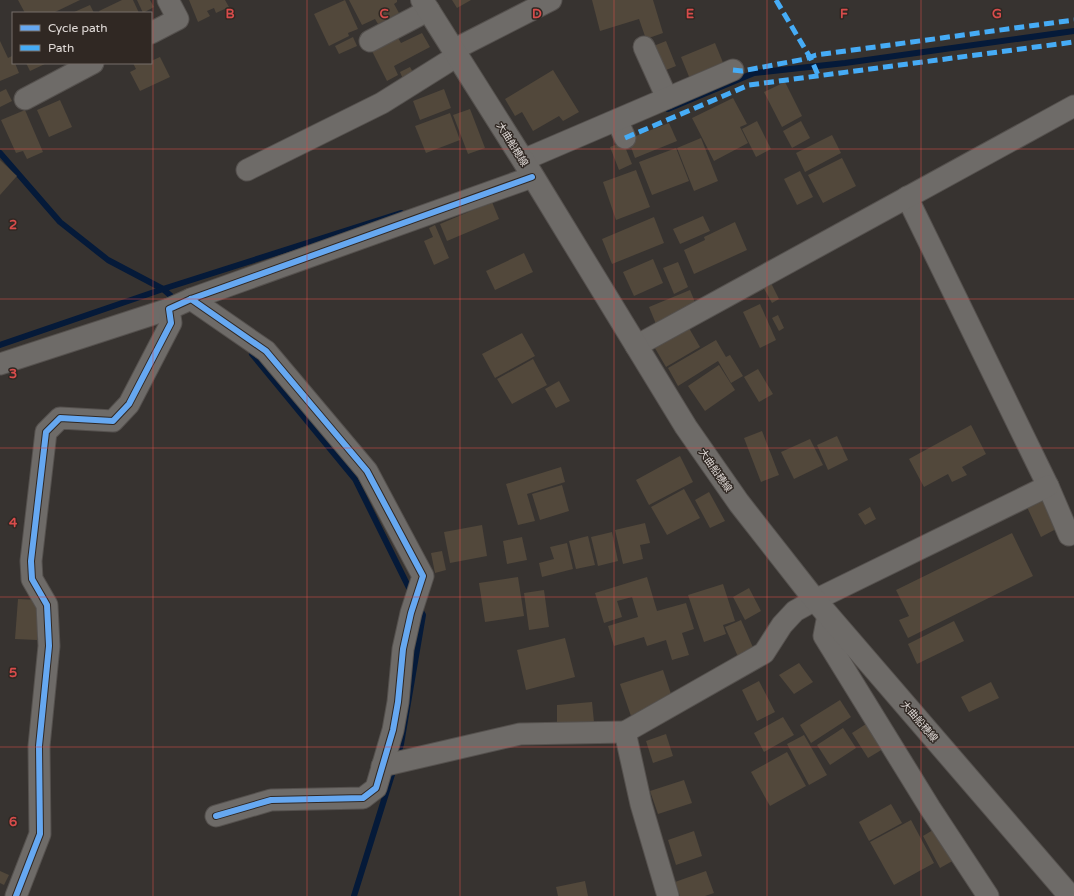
<svg xmlns="http://www.w3.org/2000/svg" width="1074" height="896" font-family="'Varela Round','Noto Sans JP',sans-serif">
<style>
.lines{fill:none;stroke-linecap:round;stroke-linejoin:round}
.stream{stroke:#051a39;stroke-width:6}
.building{fill:#52483b}
.street-casing{stroke:#55514e;stroke-width:23}
.secondary-casing{stroke:#55514e;stroke-width:24}
.street{stroke:#6e6b68;stroke-width:21}
.secondary{stroke:#6e6b68;stroke-width:22}
.quiet{stroke:#46acf6;stroke-width:5;stroke-dasharray:10 5;stroke-linecap:butt}
.cycleway-casing{stroke:#302823;stroke-width:8}
.cycleway{stroke:#66a8f1;stroke-width:6}
.grid{fill:none;stroke:#d84c4b;stroke-width:1;stroke-opacity:0.55}
.labels{text-anchor:middle;stroke-width:3;stroke-linejoin:round;paint-order:stroke}
.street-label{font-size:10px;fill:#e0dad7;stroke:#302823}
.grid-label{font-size:13px;text-anchor:middle;font-weight:bold;fill:#d84c4b;stroke:#302823;stroke-width:3;stroke-linejoin:round;paint-order:stroke}
</style>
<rect width="100%" height="100%" fill="#373330"/>
<g class="lines">
<g class="stream">
<path d="M668,109L754,73L845,63L1074,31"/>
<path d="M0,153L60,222L108,260L163,289L171,296"/>
<path d="M0,345L163,289L401,213"/>
<path d="M252,354L355,479L412,594"/>
<path d="M397,759L401,744L423,615L418,606"/>
<path d="M354,896L394,768"/>
</g>
</g>
<g class="building">
<path d="M18,0H80L53,13H25Z"/>
<path d="M122,0H133L139,13H100L99,11Z"/>
<path d="M137,0H150L154,7L143,13Z"/>
<path d="M189,0H225L229,7L216,13L214,8L207,11L210,16L198,22Z"/>
<path d="M345,0L358,29L348,33L349,36L329,46L314,14Z"/>
<path d="M349,0H397V2L394,4L399,13L378,24L375,19L362,25Z"/>
<path d="M452,0H471L457,8Z"/>
<path d="M592,0H653L663,33L646,39L639,19L600,31Z"/>
<path d="M90,5L94,13H72Z"/>
<path d="M422,33L430,47L394,66L398,75L387,81L371,49L397,36L401,43Z"/>
<path d="M353,37L357,46L339,54L335,46Z"/>
<path d="M0,41L8,58L12,56L13,63H15L19,73L0,81Z"/>
<path d="M666,41L676,66L661,72L651,47Z"/>
<path d="M715,43L724,65L690,79L681,57Z"/>
<path d="M160,57L170,77L140,91L130,72L136,69L133,63H151V61Z"/>
<path d="M26,63H47L30,71Z"/>
<path d="M410,67L414,74L403,79L400,72Z"/>
<path d="M553,70L579,112L563,121L559,116L533,131L522,112L515,116L505,99Z"/>
<path d="M785,82L802,116L782,127L764,92Z"/>
<path d="M6,89L12,101L0,107V92Z"/>
<path d="M444,89L451,108L420,120L413,101Z"/>
<path d="M733,98L747,124L740,127L748,143L714,161L692,118Z"/>
<path d="M60,100L72,127L49,137L37,110Z"/>
<path d="M470,109L485,148L468,154L453,115Z"/>
<path d="M25,110L43,152L27,159L23,151L16,153L1,120Z"/>
<path d="M450,113L460,140L426,153L415,126Z"/>
<path d="M757,121L771,149L756,157L742,129Z"/>
<path d="M801,121L810,138L792,148L783,131Z"/>
<path d="M669,123L677,141L635,158L628,139Z"/>
<path d="M832,135L841,153L805,172L796,153Z"/>
<path d="M701,138L718,181L694,191L677,148Z"/>
<path d="M623,142L632,164L619,170L610,147Z"/>
<path d="M676,148L689,181L652,195L639,162Z"/>
<path d="M842,158L856,186L823,203L808,175Z"/>
<path d="M0,160L17,176L0,195Z"/>
<path d="M636,170L650,207L616,220L603,182Z"/>
<path d="M800,171L813,197L797,205L784,179Z"/>
<path d="M492,202L499,219L447,241L440,224Z"/>
<path d="M703,216L710,231L680,244L673,229Z"/>
<path d="M654,217L664,243L612,264L602,239Z"/>
<path d="M735,222L747,250L694,274L684,250L705,240L704,237Z"/>
<path d="M435,225L449,258L434,265L424,241L433,237L429,228Z"/>
<path d="M524,253L533,272L495,290L486,271Z"/>
<path d="M653,259L663,283L634,296L623,272Z"/>
<path d="M678,262L688,287L674,294L663,268Z"/>
<path d="M770,281L779,299L772,303L762,285Z"/>
<path d="M690,290L697,307L656,324L649,307Z"/>
<path d="M760,304L776,340L760,348L743,312Z"/>
<path d="M778,315L784,328L779,331L772,318Z"/>
<path d="M686,323L700,347L666,367L652,343Z"/>
<path d="M522,333L535,356L495,378L482,354Z"/>
<path d="M716,340L726,357L730,355L743,376L731,383L718,361L678,386L668,368Z"/>
<path d="M533,359L547,385L512,404L497,379Z"/>
<path d="M719,365L735,390L705,411L688,386Z"/>
<path d="M758,369L773,394L759,402L744,377Z"/>
<path d="M559,381L570,401L556,408L545,389Z"/>
<path d="M971,425L986,454L962,467L967,475L952,482L948,474L924,487L909,459Z"/>
<path d="M762,431L779,475L761,482L744,438Z"/>
<path d="M837,436L848,460L828,470L817,445Z"/>
<path d="M810,439L823,465L794,479L781,452Z"/>
<path d="M680,456L693,482L649,505L636,480Z"/>
<path d="M561,467L565,482L527,494L535,521L518,525L506,484Z"/>
<path d="M562,485L569,511L540,520L532,494Z"/>
<path d="M684,489L700,518L667,535L651,507Z"/>
<path d="M709,492L725,521L710,528L695,500Z"/>
<path d="M1044,499L1058,528L1041,537L1027,507Z"/>
<path d="M870,507L876,519L865,525L858,514Z"/>
<path d="M645,523L650,543L640,545L643,559L623,564L615,530Z"/>
<path d="M482,525L487,556L450,563L444,532Z"/>
<path d="M612,532L618,561L598,566L591,537Z"/>
<path d="M1012,533L1033,576L908,638L899,620L909,616L896,590Z"/>
<path d="M588,536L595,565L576,569L569,541Z"/>
<path d="M522,537L527,560L507,564L503,541Z"/>
<path d="M567,543L573,569L542,577L539,563L554,559L550,547Z"/>
<path d="M442,551L446,570L435,573L431,553Z"/>
<path d="M518,577L524,616L485,622L479,583Z"/>
<path d="M647,577L657,611L686,603L694,629L682,633L689,655L672,660L666,640L647,646L644,637L614,646L608,626L638,617L632,597L617,601L622,617L604,623L595,593Z"/>
<path d="M723,584L735,621L723,625L726,634L704,642L688,595Z"/>
<path d="M749,588L761,611L745,620L733,597Z"/>
<path d="M544,590L549,627L529,630L524,593Z"/>
<path d="M18,599L39,600L37,640L15,639Z"/>
<path d="M741,620L755,652L739,659L725,627Z"/>
<path d="M954,621L964,641L917,664L908,644Z"/>
<path d="M565,638L575,677L526,690L517,650Z"/>
<path d="M799,663L813,682L794,694L779,675Z"/>
<path d="M663,670L672,697L632,719L620,684Z"/>
<path d="M759,681L775,712L757,721L742,690Z"/>
<path d="M991,682L999,698L969,712L961,697Z"/>
<path d="M840,700L851,717L811,743L800,725Z"/>
<path d="M592,702L594,722H557V705Z"/>
<path d="M783,717L794,735L764,752L754,733Z"/>
<path d="M866,724L883,749L868,758L852,733Z"/>
<path d="M843,728L856,748L830,765L817,745Z"/>
<path d="M666,734L673,756L653,763L646,741Z"/>
<path d="M804,735L827,775L809,785L787,744Z"/>
<path d="M787,752L806,786L770,806L751,772Z"/>
<path d="M684,780L692,803L658,814L650,791Z"/>
<path d="M891,804L902,823L869,841L859,822Z"/>
<path d="M911,820L934,863L894,885L870,842Z"/>
<path d="M938,827L956,859L940,868L923,836Z"/>
<path d="M694,831L702,856L676,865L668,840Z"/>
<path d="M0,871L9,875L4,885L0,883Z"/>
<path d="M706,871L714,893L705,896H680L675,882Z"/>
<path d="M585,881L588,896H558L556,887Z"/>
</g>
<g class="lines">
<defs>
<g id="street">
<path d="M151,33L178,19L168,0"/>
<path d="M370,41L429,10"/>
<path d="M644,47L667,98"/>
<path d="M453,50L551,0"/>
<path d="M25,99L93,63"/>
<path d="M617,120L625,138"/>
<path d="M523,160L733,70"/>
<path d="M247,170L382,103L457,56"/>
<path d="M907,197L1048,486L1069,535"/>
<path d="M191,299L266,351L367,471L423,576L411,613L403,649L398,702L393,730L376,788L363,798L271,800L216,816"/>
<path d="M636,346L1074,106"/>
<path d="M0,364L169,309"/>
<path d="M828,615L824,636L930,808L988,896"/>
<path d="M382,766L520,734L625,732"/>
<path d="M16,896L40,834L39,746L49,646L47,605L32,579L31,561L46,432L60,418L113,421L129,404L171,323L169,309L191,299L532,177"/>
<path d="M668,896L641,804L625,732L764,653L782,625L795,611L815,600L1048,486"/>
</g>
<path id="secondary" d="M422,0L523,160L686,427L739,503L815,600L1070,896"/>
</defs>
<use href="#street" class="street-casing"/>
<use href="#secondary" class="secondary-casing"/>
<use href="#street" class="street"/>
<use href="#secondary" class="secondary"/>
<g class="quiet">
<path d="M776,0L811,59L818,75"/>
<path d="M733,70L742,71L805,59L816,55L1074,20"/>
<path d="M625,138L749,85L1074,42"/>
</g>
<defs>
<g id="cycleway">
<path d="M191,299L266,351L367,471L423,576L411,613L403,649L398,702L393,730L376,788L363,798L271,800L216,816"/>
<path d="M16,896L40,834L39,746L49,646L47,605L32,579L31,561L46,432L60,418L113,421L129,404L171,323L169,309L191,299L532,177"/>
</g>
</defs>
<use href="#cycleway" class="cycleway-casing"/>
<use href="#cycleway" class="cycleway"/>
</g>
<path class="grid" d="M153,0V896M307,0V896M460,0V896M614,0V896M767,0V896M921,0V896M0,149H1074M0,299H1074M0,448H1074M0,597H1074M0,747H1074"/>
<g class="labels">
<g class="street-label">
<text transform="translate(513 144) rotate(58)" y="4">大曲船穂線</text>
<text transform="translate(716 470) rotate(55)" y="4">大曲船穂線</text>
<text transform="translate(920 721) rotate(49)" y="4">大曲船穂線</text>
</g>
</g>
<g class="grid-label">
<text x="230" y="18">B</text>
<text x="384" y="18">C</text>
<text x="537" y="18">D</text>
<text x="690" y="18">E</text>
<text x="844" y="18">F</text>
<text x="997" y="18">G</text>
<text x="13" y="229">2</text>
<text x="13" y="378">3</text>
<text x="13" y="527">4</text>
<text x="13" y="677">5</text>
<text x="13" y="826">6</text>
</g>
<rect x="12" y="12" width="140" height="52" fill="#302823" stroke="#766f6b"/>
<rect x="20" y="25" width="20" height="6" fill="#66a8f1" stroke="#766f6b"/>
<text x="48" y="32" font-size="12" fill="#e0dad7">Cycle path</text>
<rect x="20" y="45" width="20" height="6" fill="#46acf6" stroke="#766f6b"/>
<text x="48" y="52" font-size="12" fill="#e0dad7">Path</text>
</svg>
